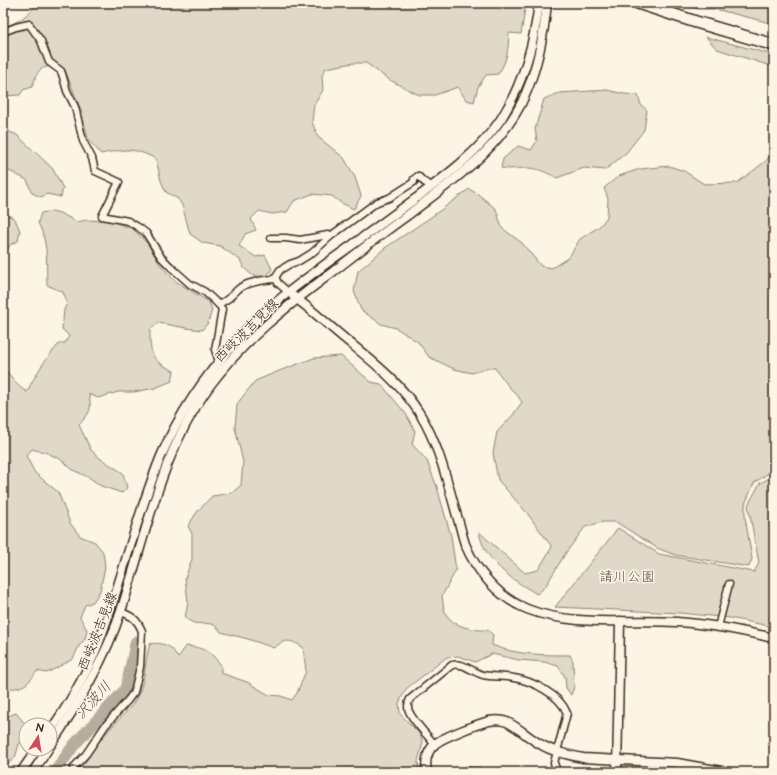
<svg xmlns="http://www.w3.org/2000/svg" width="777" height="775" font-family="'Architects Daughter','Klee One',sans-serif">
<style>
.green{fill:#e0d8c8;stroke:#8e8173}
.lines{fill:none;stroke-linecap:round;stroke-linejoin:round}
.river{stroke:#b7ad9e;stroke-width:12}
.street-casing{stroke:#3b2a1e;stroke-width:9}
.secondary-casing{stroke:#3b2a1e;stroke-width:11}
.highway-casing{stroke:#3b2a1e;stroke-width:14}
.street{stroke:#fcf5e5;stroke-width:6}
.secondary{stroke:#fcf5e5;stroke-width:8}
.highway{stroke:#fcf5e5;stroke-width:11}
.labels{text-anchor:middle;stroke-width:3;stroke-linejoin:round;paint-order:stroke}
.street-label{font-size:14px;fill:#3b2a1e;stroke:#fcf5e5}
.park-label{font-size:14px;fill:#645648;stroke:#fcf5e5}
.water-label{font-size:15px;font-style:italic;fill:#605144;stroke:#fcf5e5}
</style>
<rect width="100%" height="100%" fill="#fcf5e5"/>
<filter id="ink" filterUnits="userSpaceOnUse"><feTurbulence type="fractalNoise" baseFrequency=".025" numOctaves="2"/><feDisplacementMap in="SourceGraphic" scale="8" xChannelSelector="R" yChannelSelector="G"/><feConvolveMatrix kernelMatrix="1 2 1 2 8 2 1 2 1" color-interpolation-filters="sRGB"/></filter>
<g filter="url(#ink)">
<g class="green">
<path d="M38,3H526L521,34L509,33C508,49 508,60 498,74L486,75L478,87L474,102L466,100L458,87L435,95H419L388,79L366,63H353L326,68L322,76L323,90L314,105L312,122L318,137L344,158L355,177L361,196L354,209L341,203L332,196L312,194L294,201L287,212L272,214L259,211L251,219L256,230L245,234L239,246L256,257L265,255L272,269L267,276H253L244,268L240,260L220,246L203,243L190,234L182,205L178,199L166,192L161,181L156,159C133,147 125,149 101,154L88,139L82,113L65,70L60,66C39,67 39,67 32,87L23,90L20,95L3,96V27C18,23 28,15 38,3Z"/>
<path d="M674,3H757L774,9V24L715,9H698Z"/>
<path d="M706,37L774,55V67L717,49Z"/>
<path d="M607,90L624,94L638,95L641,105L647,110L644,130L626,153L605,170L584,168L557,178C548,173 538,168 527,168C518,168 510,170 501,168L503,159L518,146L531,150L537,141L535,129L544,99L559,93Z"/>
<path d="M3,129L17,135L52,168L63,188L61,197L47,194L41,197L32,193L27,180L9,171L3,172Z"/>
<path d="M774,150V471L770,472L754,483L745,504V517L752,559L749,567L675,555L657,548L616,522H603L585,527L565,554L545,587L537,594C512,580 484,561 479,532L525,573L538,570L552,547L527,513L498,480L493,453L497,432L513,415L522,402L517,395L509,387L495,368H489L472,373L454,369L429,357L418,342L396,328L381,324L361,310L354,291L358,271L385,248L434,215L469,189L479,195L496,209L502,228L522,243L541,266L552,268L569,257L580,239L600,226L607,217L608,199L604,188L619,176L640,169L669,166L684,171L704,184L737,183L766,161Z"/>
<path d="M52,211L60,213L77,222L87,220L111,221L133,229L148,244L159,263L174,280L209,302L212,310L208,323L202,330C187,329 173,325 158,323L150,330C150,355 151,360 174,371L172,381L155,388L134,392H118L98,398L89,394C92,412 90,412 79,425L91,450L101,459L123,473L127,488L122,493L101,486L90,478L73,470L60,459L47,453L32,449L26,456L35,473L58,492L70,523L80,536L95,542L103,552L105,567L100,591L93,602L85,605L80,617L87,630L85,639L79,646L73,659L47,673L37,671C26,687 23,688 3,689V370L4,369C13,377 17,387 27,392C36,373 46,358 60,343H65L69,336L62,329L64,310L67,303L63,292L47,285C46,262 49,244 38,223L41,213Z"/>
<path d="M3,212L15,219L20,231L18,241L10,245L3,258Z"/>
<path d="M341,356L371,382L381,384L406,414L415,431L412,444L427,461L437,487L451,536L456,570L442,596C443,601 443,609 446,614C453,627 476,631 488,630L493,635L492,645C515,655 544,655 570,655L573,661L574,687L571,695L566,688L565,677L558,666L544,662L519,660L492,654L475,662L458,656L447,657L406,689L399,703L400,714L419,733L423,742L418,761L419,772H78C88,759 96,744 107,732C118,719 130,711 138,695C146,679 144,661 150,644C156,642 167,644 172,649C174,651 176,655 178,658L186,646C204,648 209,650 221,665V673L247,682L269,695L281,696L292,700L297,693L306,671L303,647C290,640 286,638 274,648L248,639L221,632C213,620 206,625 194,623C191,622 188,620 185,618L188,602L185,578L192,559V534L188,526L197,512L212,496L232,493L241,485L243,462L235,428L237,404L255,381L279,371L314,358Z"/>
<path d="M774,476V627L730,618L680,613L555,607L618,528L659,554L754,572L759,563L748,505L760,483Z"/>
<path d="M16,713L26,725V740L19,744L15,758L3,768V718Z"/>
</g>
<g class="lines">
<path class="river" d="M55,772L74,745L125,690L128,679L136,642"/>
<defs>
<g id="street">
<path d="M3,32L16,27L29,24L41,41L49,62L61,71L63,77L67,91L75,107L83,141L92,158L95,171L119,182L102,216L128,221L138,227L146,233L161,257L172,268L190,284L205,292L218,304L222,309L215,350L219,361"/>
<path d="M271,238H286L300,240L328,235H332"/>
<path d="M288,292L278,283L276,279V276L280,270L290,264L299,261L312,253L332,235L377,202L389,198L414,182V179L418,176L424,182L432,186"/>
<path d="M218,304C231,300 232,293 241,287C252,281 265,280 276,279"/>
<path d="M718,627L729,584"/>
<path d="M435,745C428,736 412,720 409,711C407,707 408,703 410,699L452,665C464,662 472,672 483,675C493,677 504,676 514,678C533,681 560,695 567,713L554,763L557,772"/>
<path d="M72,772L75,766L86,754L105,726L128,700L134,692L140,667L142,631C137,619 132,616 121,612"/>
<path d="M459,772L466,771L480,772"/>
</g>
<g id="secondary">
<path d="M293,296C311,309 327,324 344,338C372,361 401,383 420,414C439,445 447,481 457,516C460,525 462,535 465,544C476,571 499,598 527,609C572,627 629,619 677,622C710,624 742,631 774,638"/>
<path d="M50,731C72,700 91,666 103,631C124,572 138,511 162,454C180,412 207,374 237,340C265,308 300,283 334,258C361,239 388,219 415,199C446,176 479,152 501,119C523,84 534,44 539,3"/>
<path d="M50,746C78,704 105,660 121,611C147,532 160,453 211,384C244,340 287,306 330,274C356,254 381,234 408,215C452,181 504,147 526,93C538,65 544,33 547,3"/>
<path d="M21,772L37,749"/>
<path d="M33,772L48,749"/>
<path d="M427,772C425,762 427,751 435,744C443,737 478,724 489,721C494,720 502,720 507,722C518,727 529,738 540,744C553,752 569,755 583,758L677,763L727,772"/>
<path d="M617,772L620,621"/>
</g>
<path id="highway" d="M638,3L696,22L774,45"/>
</defs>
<use href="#street" class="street-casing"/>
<use href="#secondary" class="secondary-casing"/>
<use href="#highway" class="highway-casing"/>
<use href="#street" class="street"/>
<use href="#secondary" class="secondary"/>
<use href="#highway" class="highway"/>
</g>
</g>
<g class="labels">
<g class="street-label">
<text transform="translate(246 330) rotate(-45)" y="5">西岐波吉見線</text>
<text transform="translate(97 631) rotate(-68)" y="5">西岐波吉見線</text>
</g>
<g class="park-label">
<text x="627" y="581">請川公園</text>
</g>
<g class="water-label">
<text transform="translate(93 700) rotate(-48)" y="5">沢波川</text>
</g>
</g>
<rect width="777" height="775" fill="none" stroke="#fcf5e5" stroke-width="16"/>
<rect x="8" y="8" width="761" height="759" fill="none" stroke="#3b2a1e" stroke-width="1.5" filter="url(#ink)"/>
<g transform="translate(38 737) rotate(12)"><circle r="19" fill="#fcf5e5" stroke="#afa495"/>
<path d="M0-3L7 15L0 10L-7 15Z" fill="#d1495b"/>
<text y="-6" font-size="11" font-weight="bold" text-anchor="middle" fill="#3b2a1e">N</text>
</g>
</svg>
